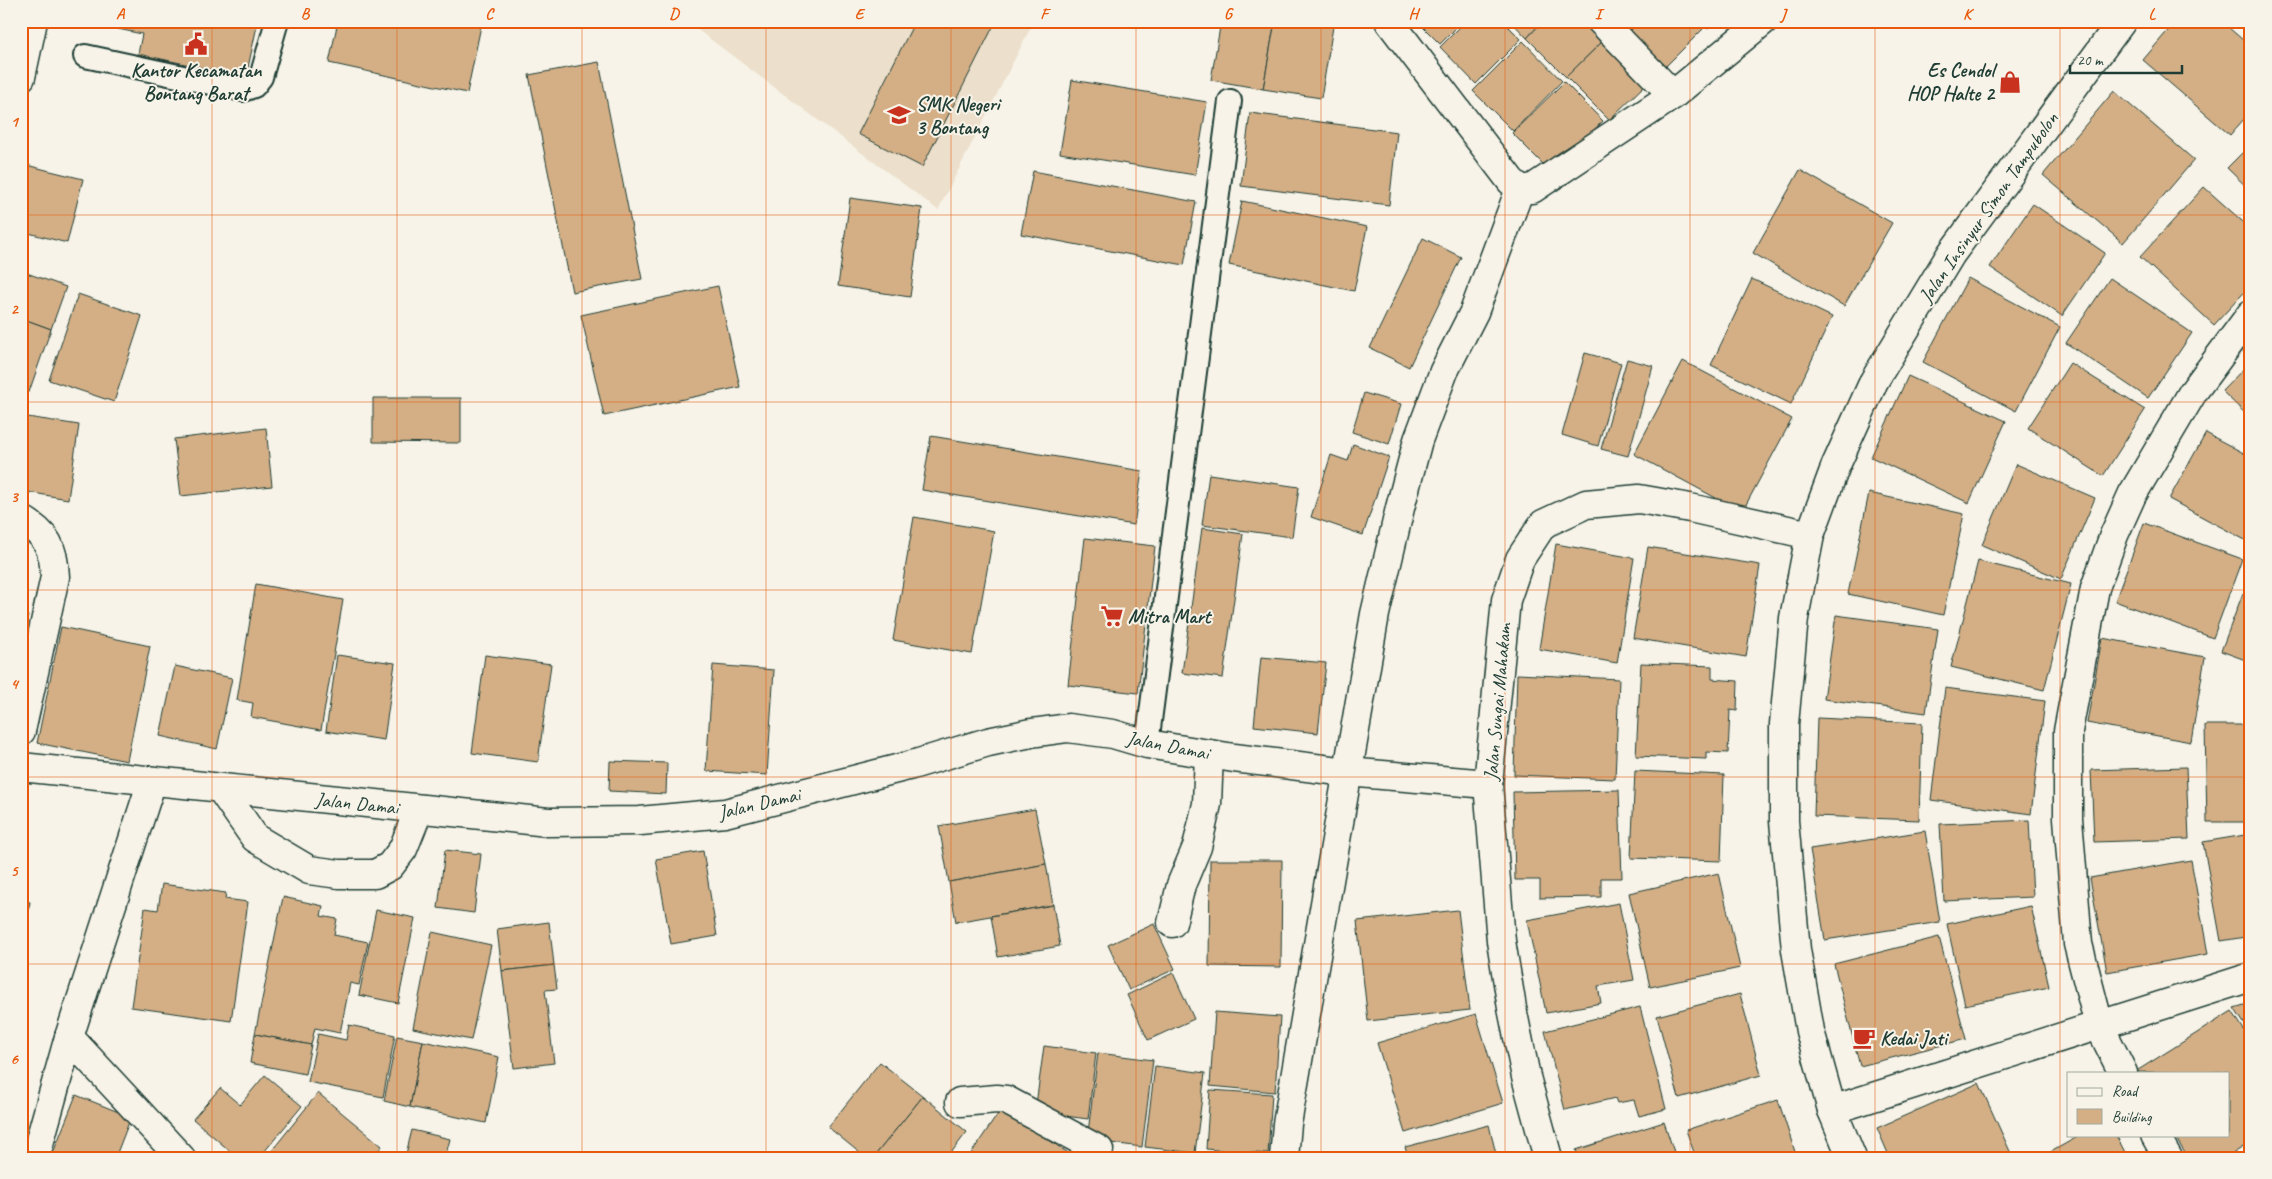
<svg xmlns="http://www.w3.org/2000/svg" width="2272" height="1179" font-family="Caveat,sans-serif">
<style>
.built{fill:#ecdfcb}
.building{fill:#d4af86;stroke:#1f3d34}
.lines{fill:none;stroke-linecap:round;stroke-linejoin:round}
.service-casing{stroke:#1f3d34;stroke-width:26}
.minor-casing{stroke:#1f3d34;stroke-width:31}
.tertiary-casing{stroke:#1f3d34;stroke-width:31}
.service{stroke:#f7f3e8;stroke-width:22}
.minor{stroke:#f7f3e8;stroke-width:28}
.tertiary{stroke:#f7f3e8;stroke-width:28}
.grid{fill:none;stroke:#e8590c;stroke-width:1;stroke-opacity:0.55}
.labels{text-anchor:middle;stroke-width:4;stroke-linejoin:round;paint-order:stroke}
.poi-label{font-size:20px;font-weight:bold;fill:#1f3d34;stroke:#f7f3e8;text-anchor:start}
.street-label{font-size:20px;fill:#1f3d34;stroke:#f7f3e8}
.neatline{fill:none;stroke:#e8590c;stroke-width:2}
.grid-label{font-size:16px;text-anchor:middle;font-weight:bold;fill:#e8590c}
</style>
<rect width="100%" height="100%" fill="#f7f3e8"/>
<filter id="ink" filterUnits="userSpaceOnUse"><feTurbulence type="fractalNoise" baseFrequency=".02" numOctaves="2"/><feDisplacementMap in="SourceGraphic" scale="10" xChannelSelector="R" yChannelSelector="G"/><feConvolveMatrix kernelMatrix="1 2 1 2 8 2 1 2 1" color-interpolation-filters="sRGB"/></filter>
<g filter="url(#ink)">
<path class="built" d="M686,21H1034L938,210Z"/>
<g class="building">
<path d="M119,21H258L246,77L138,54L142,34L118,29Z"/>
<path d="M338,21H482L467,93L329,63Z"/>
<path d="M915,21H996L922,167L858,134Z"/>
<path d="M1221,21H1275L1263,89L1211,80Z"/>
<path d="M1275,21H1334L1321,98L1263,89Z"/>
<path d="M1417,21H1463L1440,44Z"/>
<path d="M1466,21H1503L1521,39L1476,84L1440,47Z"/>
<path d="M1511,21H1543L1527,38Z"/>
<path d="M1543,21H1586L1604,40L1566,77L1527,38Z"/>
<path d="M1616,21H1640L1628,33Z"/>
<path d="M1640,21H1695L1703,29L1664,68L1628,33Z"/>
<path d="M1701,21H1715L1708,29Z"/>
<path d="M2176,21H2221L2251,47V111L2230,135L2143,60Z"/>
<path d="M2242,21H2251V29Z"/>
<path d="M1604,40L1647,83L1609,120L1566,77Z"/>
<path d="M1523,41L1562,81L1513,131L1473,91Z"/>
<path d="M599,62L642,279L572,292L529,75Z"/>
<path d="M1072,80L1207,102L1195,175L1060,153Z"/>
<path d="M1564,82L1603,121L1551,172L1512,133Z"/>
<path d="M2114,91L2194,160L2123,243L2043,175Z"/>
<path d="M1250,113L1397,132L1389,205L1241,186Z"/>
<path d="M2251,144V191L2227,168Z"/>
<path d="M22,164L83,179L67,243L21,231Z"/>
<path d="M1800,170L1892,223L1844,306L1753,253Z"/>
<path d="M1033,171L1196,202L1184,265L1021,234Z"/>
<path d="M2204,187L2251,229V285L2214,325L2140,257Z"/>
<path d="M850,198L922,208L910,297L838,286Z"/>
<path d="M1242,201L1367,227L1354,291L1229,265Z"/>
<path d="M2033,204L2105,253L2062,316L1990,267Z"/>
<path d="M1423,238L1461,257L1409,367L1370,348Z"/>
<path d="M21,271L66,287L51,329L21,318Z"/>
<path d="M1968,278L2060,327L2016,411L1923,362Z"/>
<path d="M2110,278L2192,333L2148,398L2066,343Z"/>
<path d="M1752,279L1832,317L1791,404L1711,365Z"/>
<path d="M718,286L740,387L604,416L581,315Z"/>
<path d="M78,294L142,316L114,402L49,380Z"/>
<path d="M21,318L51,329L29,392L21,390Z"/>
<path d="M1585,353L1621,363L1598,446L1562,435Z"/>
<path d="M1627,359L1653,366L1628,456L1601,449Z"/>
<path d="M1683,361L1792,419L1742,512L1634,454Z"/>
<path d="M2251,361V419L2222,391Z"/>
<path d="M2070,363L2145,410L2103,476L2028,428Z"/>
<path d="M1908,376L2006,421L1969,503L1871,457Z"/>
<path d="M1364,393L1401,404L1389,444L1352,432Z"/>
<path d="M373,398H461V443L373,442Z"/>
<path d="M21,416L79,425L68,499L21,491Z"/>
<path d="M266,428L272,486L181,496L174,439Z"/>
<path d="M2206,433L2251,457V533L2247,541L2169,499Z"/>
<path d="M931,436L1142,471L1134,525L922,490Z"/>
<path d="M1353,444L1389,457L1363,535L1311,517L1331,455L1348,461Z"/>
<path d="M2016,464L2095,498L2061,579L1982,545Z"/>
<path d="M1209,474L1299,487L1292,537L1202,525Z"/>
<path d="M1869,493L1964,514L1943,615L1848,594Z"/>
<path d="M914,517L994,531L972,654L893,640Z"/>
<path d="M2144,523L2242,559L2213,638L2115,601Z"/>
<path d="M1202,528L1243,534L1223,678L1182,673Z"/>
<path d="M1085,538L1155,546L1138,693L1068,685Z"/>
<path d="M1556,544L1634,558L1617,663L1539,649Z"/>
<path d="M1648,547L1760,565L1746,657L1633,638Z"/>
<path d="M1978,561L2071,584L2044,690L1951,667Z"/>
<path d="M256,584L343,600L321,730L251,717L253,703L237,700Z"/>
<path d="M2243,593L2251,596V662L2221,651Z"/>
<path d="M21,612L28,616L21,631Z"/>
<path d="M1836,615L1938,629L1926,713L1824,699Z"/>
<path d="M61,627L150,646L127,761L37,743Z"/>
<path d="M2102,638L2205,657L2191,742L2087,723Z"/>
<path d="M337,655L395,663L384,740L326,731Z"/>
<path d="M485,655L551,664L538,762L472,753Z"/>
<path d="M1261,657L1326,663L1318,733L1254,726Z"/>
<path d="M1641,663L1712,666V679L1738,681L1737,711L1730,710L1728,753L1706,752V759L1636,756Z"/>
<path d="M713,665L774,670L767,775L706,771Z"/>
<path d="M175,666L232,678L217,749L160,736Z"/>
<path d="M1517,674L1619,679L1615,779L1514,775Z"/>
<path d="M1945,688L2045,701L2031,814L1931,800Z"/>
<path d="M1817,718L1922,723L1919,820L1814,816Z"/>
<path d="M2205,725H2251V822H2207Z"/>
<path d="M610,761L667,763L666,794L609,791Z"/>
<path d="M2186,767L2189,839L2094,842L2091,770Z"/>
<path d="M1635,771L1724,775L1721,861L1631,858Z"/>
<path d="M1619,790L1622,878H1601V897L1540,898V880H1515L1513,792Z"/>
<path d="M1035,809L1046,864L949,882L939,826Z"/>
<path d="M2029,820L2033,897L1944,901L1940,824Z"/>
<path d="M1925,831L1940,922L1825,940L1810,849Z"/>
<path d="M2251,834V936L2221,941L2203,842Z"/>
<path d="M445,850L481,854L474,913L438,908Z"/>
<path d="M703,851L717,936L671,944L656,859Z"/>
<path d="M1210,860H1282L1281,967L1209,966Z"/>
<path d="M2191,860L2208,954L2107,972L2090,878Z"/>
<path d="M1046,864L1053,905L956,922L949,882Z"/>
<path d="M1719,873L1740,968L1650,987L1629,893Z"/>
<path d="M162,884L226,893L225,899L248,902L231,1021L131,1007L145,908L158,910Z"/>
<path d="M283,897L323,906L321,916L337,919L334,935L368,942L359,985L350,983L340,1033L315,1028L311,1045L255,1034Z"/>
<path d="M21,900L30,902L21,951Z"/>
<path d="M1619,903L1634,980L1598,986L1601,1003L1546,1013L1527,920Z"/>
<path d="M1053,905L1060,946L998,957L991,916Z"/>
<path d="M2031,906L2049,987L1965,1005L1947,924Z"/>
<path d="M376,910L415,918L398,1003L359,995Z"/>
<path d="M1458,910L1470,1010L1368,1021L1357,921Z"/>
<path d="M549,922L554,965L502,971L497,929Z"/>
<path d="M1154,924L1175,969L1129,990L1108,945Z"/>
<path d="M432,932L491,945L471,1040L413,1028Z"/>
<path d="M1939,937L1966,1039L1860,1066L1834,964Z"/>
<path d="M554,965L557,989L545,990L554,1063L514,1068L502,971Z"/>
<path d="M1173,973L1194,1019L1148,1040L1127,995Z"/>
<path d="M1740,994L1761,1075L1679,1098L1657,1016Z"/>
<path d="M2251,1003V1034L2234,1008Z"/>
<path d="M1640,1007L1666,1109L1639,1116L1634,1100L1617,1103L1615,1098L1565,1110L1545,1031Z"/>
<path d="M2232,1011L2251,1041V1142L2226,1158H2188L2174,1135H2228V1073L2135,1072Z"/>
<path d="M1215,1012L1280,1017L1275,1092L1210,1086Z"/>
<path d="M1476,1014L1503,1103L1405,1133L1377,1043Z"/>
<path d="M349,1025L395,1035L383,1097L308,1082L318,1034L346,1040Z"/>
<path d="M255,1034L311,1045L305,1074L250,1063Z"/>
<path d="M397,1036L423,1041L410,1107L384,1101Z"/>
<path d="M423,1041L499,1057L486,1123L410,1107Z"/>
<path d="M1044,1046L1096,1053L1088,1119L1035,1112Z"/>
<path d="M1098,1053L1153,1060L1142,1147L1087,1140Z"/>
<path d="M880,1062L923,1096L873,1158H866L828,1127Z"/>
<path d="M1155,1066L1205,1073L1195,1153L1145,1147Z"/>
<path d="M265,1075L302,1106L259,1158H238L193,1119L220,1088L240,1105Z"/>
<path d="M1979,1083L2013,1158H1890L1877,1128Z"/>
<path d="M1210,1090L1272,1094L1268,1154L1206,1149Z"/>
<path d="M318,1093L382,1146L372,1158H266Z"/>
<path d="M76,1095L131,1117L115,1158H51Z"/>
<path d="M923,1096L967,1132L947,1158H873Z"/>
<path d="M1778,1100L1797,1158H1696L1686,1130Z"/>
<path d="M1002,1108L1074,1157L1073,1158H968Z"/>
<path d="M1664,1122L1676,1158H1579L1576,1150Z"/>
<path d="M1489,1125L1496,1154L1482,1158H1408L1405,1147Z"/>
<path d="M412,1130L450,1139L445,1158H405Z"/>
<path d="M2081,1135H2116L2128,1158H2040Z"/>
<path d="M1197,1155L1231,1158H1197Z"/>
</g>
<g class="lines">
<defs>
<g id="service">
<path d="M85,56L243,90L254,86L261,77L277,21"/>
<path d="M1147,744L1230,101"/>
</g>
<g id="minor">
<path d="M1601,21L1673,95"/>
<path d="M1520,189H1532L1673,95L1763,21"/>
<path d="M21,519C47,534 54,548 55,577L21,731"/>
<path d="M221,789L255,838L309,870L339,874H375L390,866L403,849L419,809"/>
<path d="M1172,923L1181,885L1197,847L1207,804L1209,754"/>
<path d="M69,1037L181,1158"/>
<path d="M2123,1073L2099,1025L2078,944L2068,818V731L2095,588L2114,535L2132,495L2193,392L2251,314"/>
<path d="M960,1102L997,1099L1006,1100L1099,1150"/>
<path d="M1832,1110L2251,977"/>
<path d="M2155,1135L2168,1158"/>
<path d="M35,1158L69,1037L152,781"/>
<path d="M1284,1158L1287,1124L1375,614L1400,508L1418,440L1444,371L1474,312L1520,189L1511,181L1389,21"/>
<path d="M1548,1158L1526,1077L1512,1008L1501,941L1488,784L1506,600L1520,559L1543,524L1586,504L1639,499L1690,508L1810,535"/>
</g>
<g id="tertiary">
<path d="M21,77L33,21"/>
<path d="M21,767L548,822L640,821L725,813L912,765L988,742L1031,733L1068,728L1113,734L1147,744L1234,758L1347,772L1488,784"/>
<path d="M1852,1158L1832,1110L1810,1031L1796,950L1784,821V724L1794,618L1810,535L1836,465L1874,381L1951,254L2122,21"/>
</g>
</defs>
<use href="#service" class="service-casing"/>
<use href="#minor" class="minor-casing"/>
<use href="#tertiary" class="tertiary-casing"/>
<use href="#service" class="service"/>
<use href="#minor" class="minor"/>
<use href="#tertiary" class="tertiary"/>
</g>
</g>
<path class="grid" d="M212,21V1158M397,21V1158M582,21V1158M766,21V1158M951,21V1158M1136,21V1158M1321,21V1158M1505,21V1158M1690,21V1158M1875,21V1158M2060,21V1158M21,215H2251M21,402H2251M21,590H2251M21,777H2251M21,964H2251"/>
<defs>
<symbol id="civic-bare" viewBox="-9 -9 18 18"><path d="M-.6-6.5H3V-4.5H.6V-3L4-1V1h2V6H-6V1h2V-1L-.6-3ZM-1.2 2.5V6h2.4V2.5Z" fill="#c8321e" stroke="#f7f3e8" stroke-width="2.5" paint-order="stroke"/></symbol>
<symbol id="shop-bare" viewBox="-9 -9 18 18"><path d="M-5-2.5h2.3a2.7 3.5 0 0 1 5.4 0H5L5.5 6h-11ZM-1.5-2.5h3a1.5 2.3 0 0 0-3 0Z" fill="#c8321e" stroke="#f7f3e8" stroke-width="2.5" paint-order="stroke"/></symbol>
<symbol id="school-bare" viewBox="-9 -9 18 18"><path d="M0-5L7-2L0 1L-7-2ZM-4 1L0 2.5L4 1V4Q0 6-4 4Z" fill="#c8321e" stroke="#f7f3e8" stroke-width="2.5" paint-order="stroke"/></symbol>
<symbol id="supermarket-bare" viewBox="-9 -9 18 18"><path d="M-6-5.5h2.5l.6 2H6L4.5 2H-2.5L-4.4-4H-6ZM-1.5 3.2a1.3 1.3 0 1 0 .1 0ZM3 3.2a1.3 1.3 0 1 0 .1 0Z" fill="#c8321e" stroke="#f7f3e8" stroke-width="2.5" paint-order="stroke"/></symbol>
<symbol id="cafe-bare" viewBox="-9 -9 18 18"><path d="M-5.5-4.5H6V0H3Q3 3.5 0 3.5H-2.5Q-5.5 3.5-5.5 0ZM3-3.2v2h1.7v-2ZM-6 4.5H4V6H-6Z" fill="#c8321e" stroke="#f7f3e8" stroke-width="2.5" paint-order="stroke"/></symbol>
</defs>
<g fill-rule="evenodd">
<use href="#civic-bare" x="180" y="28" width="32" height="32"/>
<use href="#shop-bare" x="1994" y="66" width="32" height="32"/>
<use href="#school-bare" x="883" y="99" width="32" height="32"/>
<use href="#supermarket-bare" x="1096" y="600" width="32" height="32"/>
<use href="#cafe-bare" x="1848" y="1022" width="32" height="32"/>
</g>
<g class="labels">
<g class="poi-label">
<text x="196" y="77" text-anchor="middle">Kantor Kecamatan<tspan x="196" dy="23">Bontang Barat</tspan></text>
<text x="1994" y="77" text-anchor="end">Es Cendol<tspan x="1994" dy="23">HOP Halte 2</tspan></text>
<text x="916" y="111">SMK Negeri<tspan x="916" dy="23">3 Bontang</tspan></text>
<text x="1128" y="623">Mitra Mart</text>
<text x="1880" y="1045">Kedai Jati</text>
</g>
<g class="street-label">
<text transform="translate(1988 207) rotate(-55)" y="7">Jalan Insinyur Simon Tampubolon</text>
<text transform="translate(1497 702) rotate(-85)" y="7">Jalan Sungai Mahakam</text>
<text transform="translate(1168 745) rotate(11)" y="7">Jalan Damai</text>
<text transform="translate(357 803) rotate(6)" y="7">Jalan Damai</text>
<text transform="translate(759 803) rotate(-13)" y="7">Jalan Damai</text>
</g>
</g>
<rect width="2272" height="1179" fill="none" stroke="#f7f3e8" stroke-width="55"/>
<rect x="2067" y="1072" width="162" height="65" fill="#f7f3e8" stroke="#a1aaa0"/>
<rect x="2077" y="1088" width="25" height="8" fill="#f7f3e8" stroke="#a1aaa0"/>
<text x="2112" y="1096" font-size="15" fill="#1f3d34">Road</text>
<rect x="2077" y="1109" width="25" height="15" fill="#d4af86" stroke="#a1aaa0"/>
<text x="2112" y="1122" font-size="15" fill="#1f3d34">Building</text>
<path d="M2070 65v8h112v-8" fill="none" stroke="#1f3d34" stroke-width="2.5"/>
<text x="2077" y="65" font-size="15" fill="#1f3d34" stroke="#f7f3e8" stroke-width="4" paint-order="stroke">20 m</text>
<rect x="28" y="28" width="2216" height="1124" class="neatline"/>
<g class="grid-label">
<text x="120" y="19">A</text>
<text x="305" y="19">B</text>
<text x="489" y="19">C</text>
<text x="674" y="19">D</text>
<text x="859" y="19">E</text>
<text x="1044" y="19">F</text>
<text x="1228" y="19">G</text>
<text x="1413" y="19">H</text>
<text x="1598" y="19">I</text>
<text x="1783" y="19">J</text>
<text x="1967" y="19">K</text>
<text x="2152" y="19">L</text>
<text x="14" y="127">1</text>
<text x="14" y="314">2</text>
<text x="14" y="502">3</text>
<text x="14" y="689">4</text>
<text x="14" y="876">5</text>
<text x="14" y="1064">6</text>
</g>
</svg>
